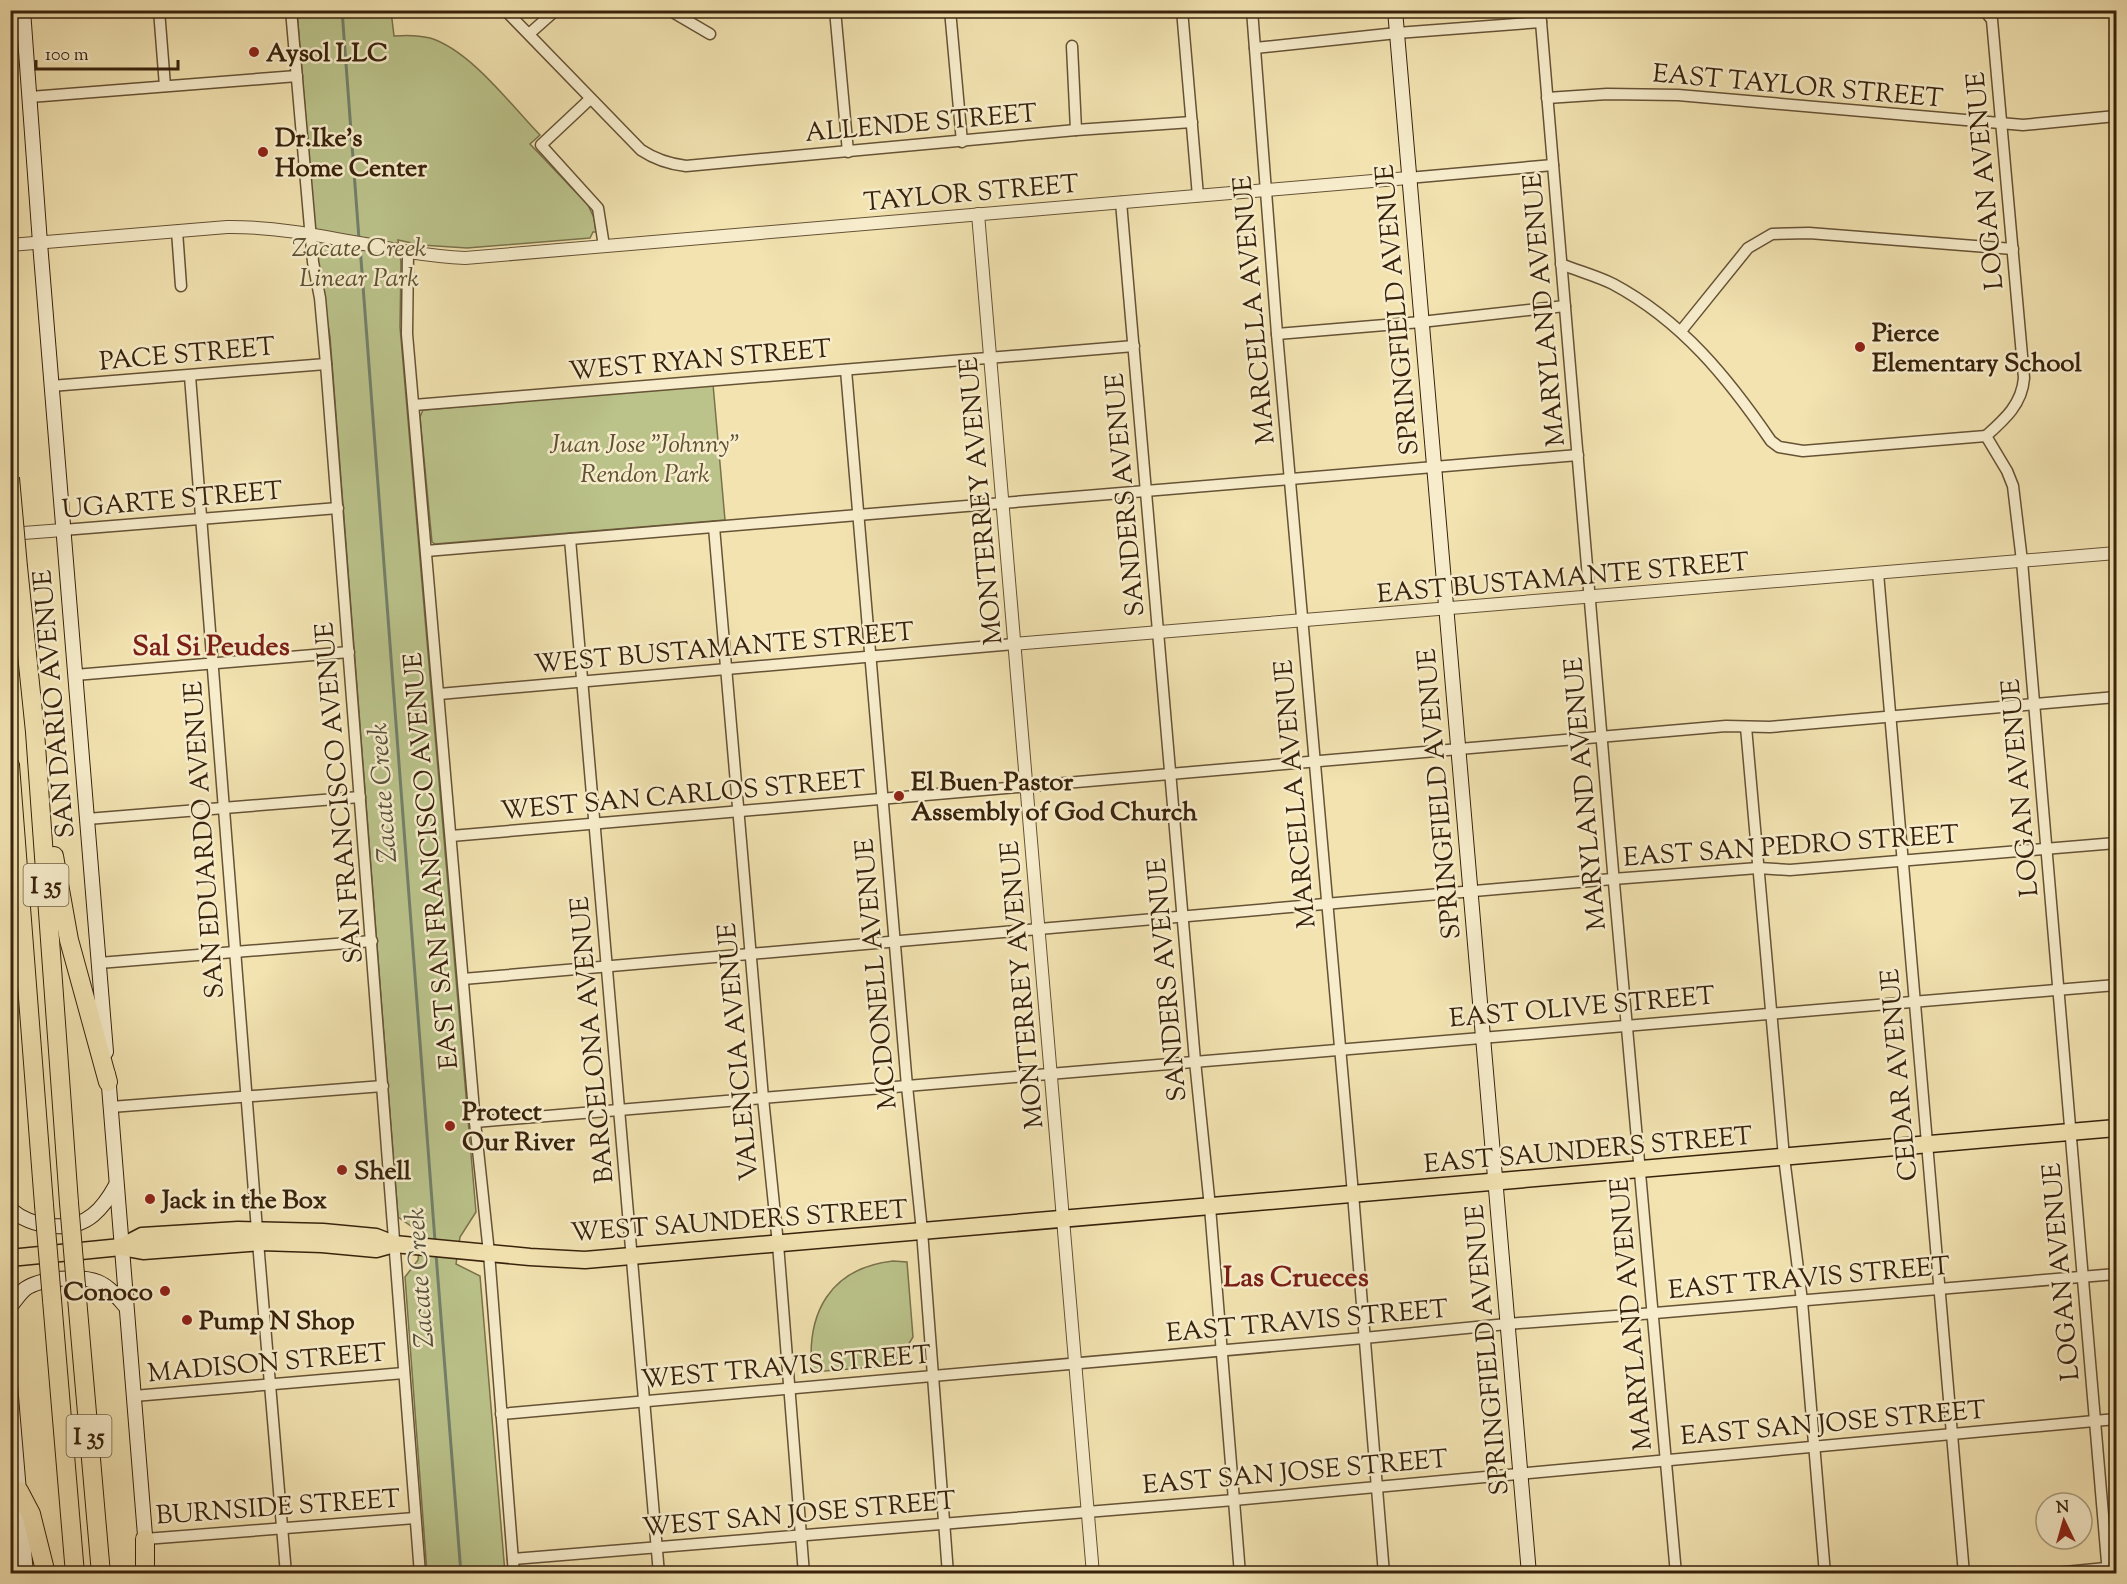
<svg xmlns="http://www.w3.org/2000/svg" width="2127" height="1584" font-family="'Sorts Mill Goudy',serif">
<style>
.green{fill:#bbc38b;stroke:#7a724c;stroke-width:1.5}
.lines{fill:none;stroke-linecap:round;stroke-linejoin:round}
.stream{stroke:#73806b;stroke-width:3}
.minor-casing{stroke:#665235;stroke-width:13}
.tertiary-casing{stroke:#665235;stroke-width:14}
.secondary-casing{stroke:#38220c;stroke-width:16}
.primary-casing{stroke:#38220c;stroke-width:19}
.motorway-casing{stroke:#38220c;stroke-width:20}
.minor{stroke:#f7edcc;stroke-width:10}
.tertiary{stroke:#f7edcc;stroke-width:12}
.secondary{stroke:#f7edcc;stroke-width:14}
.primary{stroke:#f2e3b1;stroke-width:16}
.motorway{stroke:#f2e3b1;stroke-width:18}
.motorway-bridge-casing{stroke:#38220c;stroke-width:20;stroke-linecap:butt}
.motorway-bridge{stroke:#f2e3b1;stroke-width:18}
.poi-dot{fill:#8f2418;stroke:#f7edcc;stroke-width:2}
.labels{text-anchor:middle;stroke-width:5;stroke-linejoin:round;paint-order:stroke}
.shield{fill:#f7edcc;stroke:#715f46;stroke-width:1.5}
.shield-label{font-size:24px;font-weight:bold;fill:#38220c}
.poi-label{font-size:26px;font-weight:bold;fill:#38220c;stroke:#f7edcc;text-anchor:start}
.street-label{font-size:26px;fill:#38220c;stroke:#f7edcc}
.park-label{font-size:26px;font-style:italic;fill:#5f5232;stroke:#f7edcc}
.water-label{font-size:27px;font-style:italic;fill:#56513c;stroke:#f7edcc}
.quarter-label{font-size:28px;font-weight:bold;fill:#7a1f14;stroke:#f7edcc}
</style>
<rect width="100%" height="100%" fill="#f2e3b1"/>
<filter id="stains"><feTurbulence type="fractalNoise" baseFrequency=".00333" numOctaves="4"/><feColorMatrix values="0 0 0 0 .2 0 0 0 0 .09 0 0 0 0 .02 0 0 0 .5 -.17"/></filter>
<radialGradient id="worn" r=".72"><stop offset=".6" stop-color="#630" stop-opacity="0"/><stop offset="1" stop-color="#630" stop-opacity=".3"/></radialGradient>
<g class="green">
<path d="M297,11H391L394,36C406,35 418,35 430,38C470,50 511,105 540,135L530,144L588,205L594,218L596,232H593L590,238L467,248L421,245L398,240L401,263L400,327L476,1212L460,1237L456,1264L480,1276L505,1573H427L405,1277L418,1260L421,1233L398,1217L330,337L317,258Z"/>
<path d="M713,384L725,520L435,544L432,542L420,417L423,410Z"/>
<path d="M893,1261L907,1262L913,1337L902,1355L888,1366L812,1372C806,1313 830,1268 893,1261Z"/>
</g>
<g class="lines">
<g class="stream">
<path d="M342,10L359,239"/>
<path d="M360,246L435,1241"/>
<path d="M436,1254L461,1574"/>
</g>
<defs>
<g id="minor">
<path d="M159,10L165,86"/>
<path d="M291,10L313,262L320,298L326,364L420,1574"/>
<path d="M505,10L641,150C656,160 669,164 686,166L1076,130L1192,122"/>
<path d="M669,10L710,34"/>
<path d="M835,10L848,152"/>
<path d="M950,10L962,142"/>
<path d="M1182,10L1198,196"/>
<path d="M1252,10L1277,334L1353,1194L1384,1574"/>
<path d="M1540,10C1565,301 1588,592 1614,883C1634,1113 1657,1343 1676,1574"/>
<path d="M1984,10L1992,20L2024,378C2022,404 2005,419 1986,436L2007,471L2013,486L2022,561L2108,1574"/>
<path d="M529,34L556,10"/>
<path d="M1072,46L1076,130"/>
<path d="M1255,48L1397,33L1541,22"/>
<path d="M30,97L297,76"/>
<path d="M1547,98L1607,94L1678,95L2023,125L2116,116"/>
<path d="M590,99L541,145L598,208L604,246"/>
<path d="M1408,178L1553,165"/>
<path d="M1121,202L1195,1061L1210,1207L1240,1574"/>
<path d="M177,231L181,286"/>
<path d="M408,253L407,334L475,1122L489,1253L514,1574"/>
<path d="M1561,264C1578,271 1597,276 1613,284C1682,321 1728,378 1771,441L1779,447L1803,451L1986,436"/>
<path d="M1681,331L1748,248L1772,234L1809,233L2013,249"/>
<path d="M1277,334L1421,322L1565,306"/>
<path d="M846,370L907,1086L922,1231L948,1574"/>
<path d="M190,376L257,1230"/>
<path d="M51,386L326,364"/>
<path d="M414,405L1134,346"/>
<path d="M714,527L763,1098L778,1244L804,1574"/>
<path d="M63,530L338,508"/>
<path d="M570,539L659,1574"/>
<path d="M426,551L1578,455"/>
<path d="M1878,573L1964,1574"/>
<path d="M75,675L349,652"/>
<path d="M439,694L1014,644"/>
<path d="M1746,727L1784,1157L1802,1301L1825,1574"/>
<path d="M87,819L360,797"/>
<path d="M451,836L1726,726L1770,727L2116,697"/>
<path d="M99,963L372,941"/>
<path d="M463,979L1613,879L1758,868L1790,870L2116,843"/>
<path d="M111,1107L383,1086"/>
<path d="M475,1122L2116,985"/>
<path d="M258,1242L286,1574"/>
<path d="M134,1396L404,1373"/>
<path d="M501,1414L1364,1338L1507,1324L1655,1313L2116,1274"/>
<path d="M145,1539L415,1518"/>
<path d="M10,1549L24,1548"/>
<path d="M513,1559L1234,1500L2116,1419"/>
<path d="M2045,1574L2116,1567"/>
</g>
<g id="tertiary">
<path d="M978,214L1093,1574"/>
<path d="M10,245L227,227C308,226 385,254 465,258L1408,178"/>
<path d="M10,534L63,530"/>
<path d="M1014,644L2116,553"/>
</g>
<g id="secondary">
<path d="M23,10L40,243L106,1052"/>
<path d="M1395,10L1529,1574"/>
<path d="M108,1074L146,1548"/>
<path d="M10,1209C31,1227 70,1234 93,1215C103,1207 110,1196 116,1185"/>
<path d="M10,1307C15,1301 19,1294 25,1289C40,1278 82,1275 98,1282C110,1287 118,1298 126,1307"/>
<path d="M10,1385L26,1574"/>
</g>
<g id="primary">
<path d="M121,1247L142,1236L238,1230L323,1232L376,1237L394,1244L530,1257L585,1260L2116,1128"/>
<path d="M10,1258L121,1247L143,1251L261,1242L322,1244L376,1249L394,1244"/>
</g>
<g id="motorway">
<path d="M18,567L35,732L69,1203"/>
<path d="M10,765L44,1205"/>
<path d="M54,856L69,940L108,1082"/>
<path d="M77,1298L101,1574"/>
<path d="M52,1300L75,1574"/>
<path d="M19,1491L31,1514L46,1574"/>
<path d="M145,1574V1539"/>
</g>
</defs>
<use href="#minor" class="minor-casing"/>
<use href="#tertiary" class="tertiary-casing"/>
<use href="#secondary" class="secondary-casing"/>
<use href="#primary" class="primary-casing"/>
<use href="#motorway" class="motorway-casing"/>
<use href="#minor" class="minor"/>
<use href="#tertiary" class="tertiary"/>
<use href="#secondary" class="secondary"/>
<use href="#primary" class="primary"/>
<use href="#motorway" class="motorway"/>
<defs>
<g id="motorway-bridge">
<path d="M10,478L18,567"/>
<path d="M69,1203L77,1298"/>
<path d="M44,1205L52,1300"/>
</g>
</defs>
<use href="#motorway-bridge" class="motorway-bridge-casing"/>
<use href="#motorway-bridge" class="motorway-bridge"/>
</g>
<g class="poi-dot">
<circle cx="254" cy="52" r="6"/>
<circle cx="263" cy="152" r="6"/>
<circle cx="1860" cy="347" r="6"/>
<circle cx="899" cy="796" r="6"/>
<circle cx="450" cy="1126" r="6"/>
<circle cx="342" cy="1170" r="6"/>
<circle cx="150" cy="1199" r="6"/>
<circle cx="165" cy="1291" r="6"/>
<circle cx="187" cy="1320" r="6"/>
</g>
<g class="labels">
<g class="shield">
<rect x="23.5" y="864" width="45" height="42" rx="4.5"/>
<rect x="66.5" y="1415" width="45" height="42" rx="4.5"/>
</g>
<g class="shield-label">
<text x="46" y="893">I 35</text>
<text x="89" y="1444">I 35</text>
</g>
<g class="poi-label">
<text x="266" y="61">Aysol LLC</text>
<text x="275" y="146">Dr.Ike's<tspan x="275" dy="30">Home Center</tspan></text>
<text x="1872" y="341">Pierce<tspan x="1872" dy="30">Elementary School</tspan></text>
<text x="911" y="790">El Buen Pastor<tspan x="911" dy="30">Assembly of God Church</tspan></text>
<text x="462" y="1120">Protect<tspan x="462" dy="30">Our River</tspan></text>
<text x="354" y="1179">Shell</text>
<text x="162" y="1208">Jack in the Box</text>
<text x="153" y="1300" text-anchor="end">Conoco</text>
<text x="199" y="1329">Pump N Shop</text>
</g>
<g class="street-label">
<text transform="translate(1798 85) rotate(5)" y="9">EAST TAYLOR STREET</text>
<text transform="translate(921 122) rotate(-5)" y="9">ALLENDE STREET</text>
<text transform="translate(1984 181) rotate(-95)" y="9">LOGAN AVENUE</text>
<text transform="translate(971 192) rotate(-5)" y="9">TAYLOR STREET</text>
<text transform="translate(1253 310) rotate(-95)" y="9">MARCELLA AVENUE</text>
<text transform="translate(1396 310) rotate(-95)" y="9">SPRINGFIELD AVENUE</text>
<text transform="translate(1543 310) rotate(-95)" y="9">MARYLAND AVENUE</text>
<text transform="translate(187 353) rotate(-5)" y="9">PACE STREET</text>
<text transform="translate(700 359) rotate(-5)" y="9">WEST RYAN STREET</text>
<text transform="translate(1124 495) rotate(-95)" y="9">SANDERS AVENUE</text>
<text transform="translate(172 499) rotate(-5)" y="9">UGARTE STREET</text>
<text transform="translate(980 501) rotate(-95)" y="9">MONTERREY AVENUE</text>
<text transform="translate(1563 577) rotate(-5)" y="9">EAST BUSTAMANTE STREET</text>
<text transform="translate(724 647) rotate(-5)" y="9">WEST BUSTAMANTE STREET</text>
<text transform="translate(53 704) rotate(-95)" y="9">SAN DARIO AVENUE</text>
<text transform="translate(2019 788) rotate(-95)" y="9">LOGAN AVENUE</text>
<text transform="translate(338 793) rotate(-95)" y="9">SAN FRANCISCO AVENUE</text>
<text transform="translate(683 794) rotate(-5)" y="9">WEST SAN CARLOS STREET</text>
<text transform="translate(1294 794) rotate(-95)" y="9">MARCELLA AVENUE</text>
<text transform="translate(1438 794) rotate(-95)" y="9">SPRINGFIELD AVENUE</text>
<text transform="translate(1584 794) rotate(-95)" y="9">MARYLAND AVENUE</text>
<text transform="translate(203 840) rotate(-94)" y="9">SAN EDUARDO AVENUE</text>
<text transform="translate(1791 845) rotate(-4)" y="9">EAST SAN PEDRO STREET</text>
<text transform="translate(430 861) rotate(-95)" y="9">EAST SAN FRANCISCO AVENUE</text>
<text transform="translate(875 974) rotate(-95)" y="9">MCDONELL AVENUE</text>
<text transform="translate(1166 980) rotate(-95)" y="9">SANDERS AVENUE</text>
<text transform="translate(1021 985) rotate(-95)" y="9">MONTERREY AVENUE</text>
<text transform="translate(1582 1006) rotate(-5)" y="9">EAST OLIVE STREET</text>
<text transform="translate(591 1040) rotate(-95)" y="9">BARCELONA AVENUE</text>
<text transform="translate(737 1052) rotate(-95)" y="9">VALENCIA AVENUE</text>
<text transform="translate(1898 1075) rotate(-95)" y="9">CEDAR AVENUE</text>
<text transform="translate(1588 1149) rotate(-5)" y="9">EAST SAUNDERS STREET</text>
<text transform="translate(739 1220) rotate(-4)" y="9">WEST SAUNDERS STREET</text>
<text transform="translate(2060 1272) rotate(-95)" y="9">LOGAN AVENUE</text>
<text transform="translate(1809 1277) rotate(-5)" y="9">EAST TRAVIS STREET</text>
<text transform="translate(1630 1314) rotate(-95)" y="9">MARYLAND AVENUE</text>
<text transform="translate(1307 1320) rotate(-5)" y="9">EAST TRAVIS STREET</text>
<text transform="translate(1486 1350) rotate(-95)" y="9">SPRINGFIELD AVENUE</text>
<text transform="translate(267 1362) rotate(-5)" y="9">MADISON STREET</text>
<text transform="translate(786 1366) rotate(-5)" y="9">WEST TRAVIS STREET</text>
<text transform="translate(1833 1422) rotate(-5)" y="9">EAST SAN JOSE STREET</text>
<text transform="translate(1295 1471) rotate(-5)" y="9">EAST SAN JOSE STREET</text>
<text transform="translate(278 1506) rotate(-4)" y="9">BURNSIDE STREET</text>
<text transform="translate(799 1513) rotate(-5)" y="9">WEST SAN JOSE STREET</text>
</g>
<g class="park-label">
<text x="359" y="256">Zacate Creek<tspan x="359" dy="30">Linear Park</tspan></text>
<text x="645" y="452">Juan Jose "Johnny"<tspan x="645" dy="30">Rendon Park</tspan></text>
</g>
<g class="water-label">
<text transform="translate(382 793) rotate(-94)" y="9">Zacate Creek</text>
<text transform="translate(419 1278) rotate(-94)" y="9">Zacate Creek</text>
</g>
<g class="quarter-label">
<text x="211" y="655">Sal Si Peudes</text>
<text x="1296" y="1286">Las Crueces</text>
</g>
</g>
<rect width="2127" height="1584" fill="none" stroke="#f2e3b1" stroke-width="36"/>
<rect x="12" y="12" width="2103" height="1560" fill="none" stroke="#38220c" stroke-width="3"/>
<rect x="18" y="18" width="2091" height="1548" fill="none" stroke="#38220c" stroke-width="1.5"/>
<g transform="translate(2064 1521) rotate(355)"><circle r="28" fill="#f7edcc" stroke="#ab9c7f" stroke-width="1.5"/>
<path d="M0-4.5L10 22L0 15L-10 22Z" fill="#8f2418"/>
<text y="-9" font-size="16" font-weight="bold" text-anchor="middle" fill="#38220c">N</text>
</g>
<path d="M36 60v9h142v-9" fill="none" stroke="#38220c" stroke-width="3"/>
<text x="45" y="60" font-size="18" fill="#38220c" stroke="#f7edcc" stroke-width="4.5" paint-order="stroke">100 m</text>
<rect width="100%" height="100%" filter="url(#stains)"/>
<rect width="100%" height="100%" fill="url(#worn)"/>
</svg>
